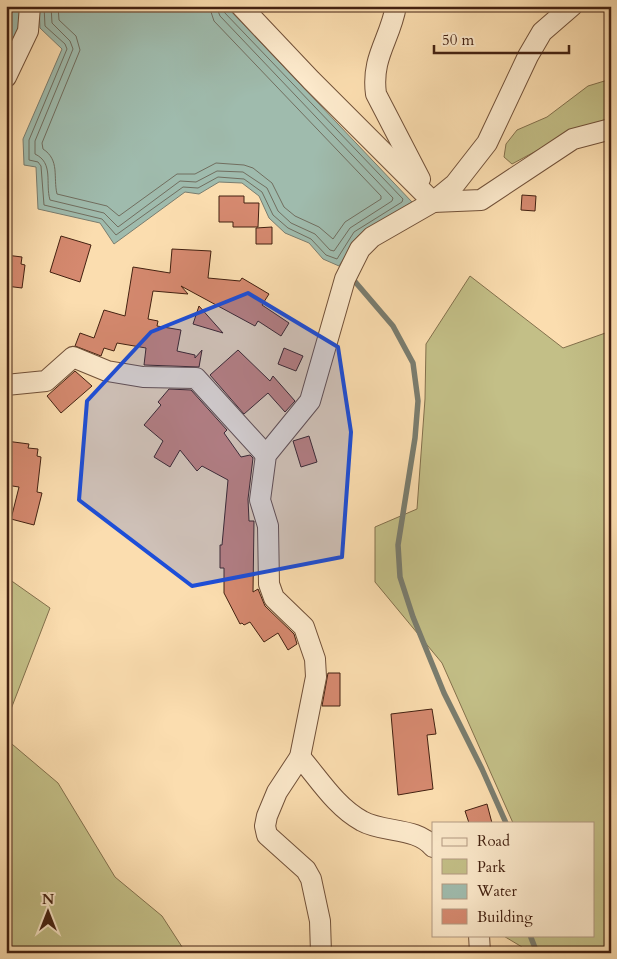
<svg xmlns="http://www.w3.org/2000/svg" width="617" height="959" font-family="Cardo,serif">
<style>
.green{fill:#c3bf87;stroke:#83704c}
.water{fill:#9fbbad;stroke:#7a7d6f}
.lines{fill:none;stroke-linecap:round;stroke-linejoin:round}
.shore{stroke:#716e5f;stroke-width:1}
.stream{stroke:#7a7d6f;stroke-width:5.5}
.building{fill:#d5896f;stroke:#432111}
.minor-casing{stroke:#715038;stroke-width:22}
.minor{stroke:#fce9cb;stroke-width:20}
.marked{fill:#1d4ed8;fill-opacity:0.2;stroke:#1d4ed8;stroke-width:4;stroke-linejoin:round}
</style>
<rect width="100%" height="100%" fill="#fbddaf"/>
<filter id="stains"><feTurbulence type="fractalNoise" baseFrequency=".004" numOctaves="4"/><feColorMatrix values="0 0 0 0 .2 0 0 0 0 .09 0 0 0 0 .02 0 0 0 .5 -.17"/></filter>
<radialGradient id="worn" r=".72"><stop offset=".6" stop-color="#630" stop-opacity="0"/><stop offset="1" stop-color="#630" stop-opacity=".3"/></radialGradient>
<g class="green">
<path d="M611,79V122L575,130L512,164L504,157L506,144L517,130L547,117L588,86Z"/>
<path d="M470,276L563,348L611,331V953H525L522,947L502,935H593V823H513L442,663L375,582V527L417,509L425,399L426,344Z"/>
<path d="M6,577L50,608L6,722Z"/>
<path d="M6,739L58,783L115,877L162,916L186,953H6Z"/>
</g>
<g class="water">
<path d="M6,6H22L21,33L6,58Z"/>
<path d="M39,6H226L412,202L358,236L339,266L323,259L309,243L285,233L269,218L259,196L242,183L219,182L199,194L185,192L114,244L100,223L38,209L36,167L24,165L23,139L62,49L40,28Z"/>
</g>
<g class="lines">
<g class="shore">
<path d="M44,6L45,26L65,44L67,49L29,140V160L38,162L41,166L44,205L102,219L116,235L183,187L198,188L218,177L244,179L262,192L273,215L288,228L311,239L326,255L337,259L354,232L402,202L403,199L224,12L223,6"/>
<path d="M51,6L52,23L70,41L73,49L35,141V154C54,163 45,183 50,200L104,213L118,227L180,181L196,182L217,171L243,172L267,188L278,211L291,223L315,234L330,250L334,251L350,228L392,201L393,198L220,16L216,6"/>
<path d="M58,6L59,20L76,36L80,50L42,143L43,149C60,160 53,177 57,194L107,206L119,216L177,174H195L216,163L244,165L253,168L272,183L284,207L295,216L319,227L333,239L345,222L381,199V196L214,21L209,6"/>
</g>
<g class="stream">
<path d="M351,277L393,326L413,363L418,401L415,438L398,545L400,577L413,617L444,693L482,769L506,823"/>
<path d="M530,935L537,953"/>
</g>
</g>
<g class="building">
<path d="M522,195L536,196L535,211L521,210Z"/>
<path d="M219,196H244V203H259L258,227H233V222H219Z"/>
<path d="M272,227V244H256V228Z"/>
<path d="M61,236L91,245L80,282L50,272Z"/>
<path d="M172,249L211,251L208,278L240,281L242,278L269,294L262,305L289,323L281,336L258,321L255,326L181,286L188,294L153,291L148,319L158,321L157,326L181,330L177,351L195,355V358L202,350L199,367L144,365L146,348L117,343L114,351L104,348L101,356L75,346L80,333L94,338L104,310L125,316L133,267L170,273Z"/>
<path d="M6,255L22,257L21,264L25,265L22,288L6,286Z"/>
<path d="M199,306L223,333L193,324Z"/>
<path d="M284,348L303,356L296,371L278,364Z"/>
<path d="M238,350L270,381L273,376L295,401L285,412L268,393L244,414L210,375Z"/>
<path d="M75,371L92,386L61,413L47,396Z"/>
<path d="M169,389L191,390L227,430L224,433L241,457L250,455L253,458L248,499L249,521H254L253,592L258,589L265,606L294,634L297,644L288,650L278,633L264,642L250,622L244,625L242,623L240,624L224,593V568H220V545H222L228,480L202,466L197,471L180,450L170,467L154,457L163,441L144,425L161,405L158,402Z"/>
<path d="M309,436L317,462L301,467L293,441Z"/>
<path d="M6,441L29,444L28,448L38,449L37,456L41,457L37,492L42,493L34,525L11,519L19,487L6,485Z"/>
<path d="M328,673H340V706H322Z"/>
<path d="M432,709L436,734L427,735L433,789L398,795L391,714Z"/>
<path d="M487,804L492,823H469L465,811Z"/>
</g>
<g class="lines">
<defs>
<g id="minor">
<path d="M241,6L311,80L433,202L481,200L573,139L611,129"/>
<path d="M396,6C390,40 371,57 376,94L420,179"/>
<path d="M6,77L28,31L30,6"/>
<path d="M6,385L46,381L73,357L107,371L143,377L196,378L266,455"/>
<path d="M300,757C319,779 336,807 362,821C383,833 417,827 433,847"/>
<path d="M479,935L480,953"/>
<path d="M321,953L320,921L311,879L306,870L267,835L265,826L267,816L277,792L300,757L316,677L315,659L304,627L274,598L269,584L268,526L260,500L266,455L310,401L345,279L360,249L372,237L433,202L455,184L487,143L528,56L542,32L572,6"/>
</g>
</defs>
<use href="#minor" class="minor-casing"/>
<use href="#minor" class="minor"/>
</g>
<path class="marked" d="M248,293L338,347L351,432L342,557L192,586L79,500L87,401L151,332Z"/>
<rect width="617" height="959" fill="none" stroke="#fbddaf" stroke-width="25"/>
<rect x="8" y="8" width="602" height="944" fill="none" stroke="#432111" stroke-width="2.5"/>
<rect x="12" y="12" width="592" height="934" fill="none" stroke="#432111"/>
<rect x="432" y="822" width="162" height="115" fill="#fce9cb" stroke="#b29981"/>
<rect x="442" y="838" width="25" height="8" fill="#fce9cb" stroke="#b29981"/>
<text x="477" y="846" font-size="15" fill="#432111">Road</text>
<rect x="442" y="859" width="25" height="15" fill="#c3bf87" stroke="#b29981"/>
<text x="477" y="872" font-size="15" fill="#432111">Park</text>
<rect x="442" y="884" width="25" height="15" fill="#9fbbad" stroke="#b29981"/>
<text x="477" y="896" font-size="15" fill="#432111">Water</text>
<rect x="442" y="909" width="25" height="15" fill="#d5896f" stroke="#b29981"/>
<text x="477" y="922" font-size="15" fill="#432111">Building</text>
<g transform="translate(48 912)" stroke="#fce9cb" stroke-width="4" paint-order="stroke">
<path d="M0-4L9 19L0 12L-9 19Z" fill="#432111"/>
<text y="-8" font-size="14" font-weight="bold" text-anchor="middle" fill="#432111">N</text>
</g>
<path d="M434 45v8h135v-8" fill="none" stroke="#432111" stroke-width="2.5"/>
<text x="442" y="45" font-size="15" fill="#432111" stroke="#fce9cb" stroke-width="4" paint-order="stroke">50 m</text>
<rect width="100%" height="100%" filter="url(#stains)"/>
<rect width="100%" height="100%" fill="url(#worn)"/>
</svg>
